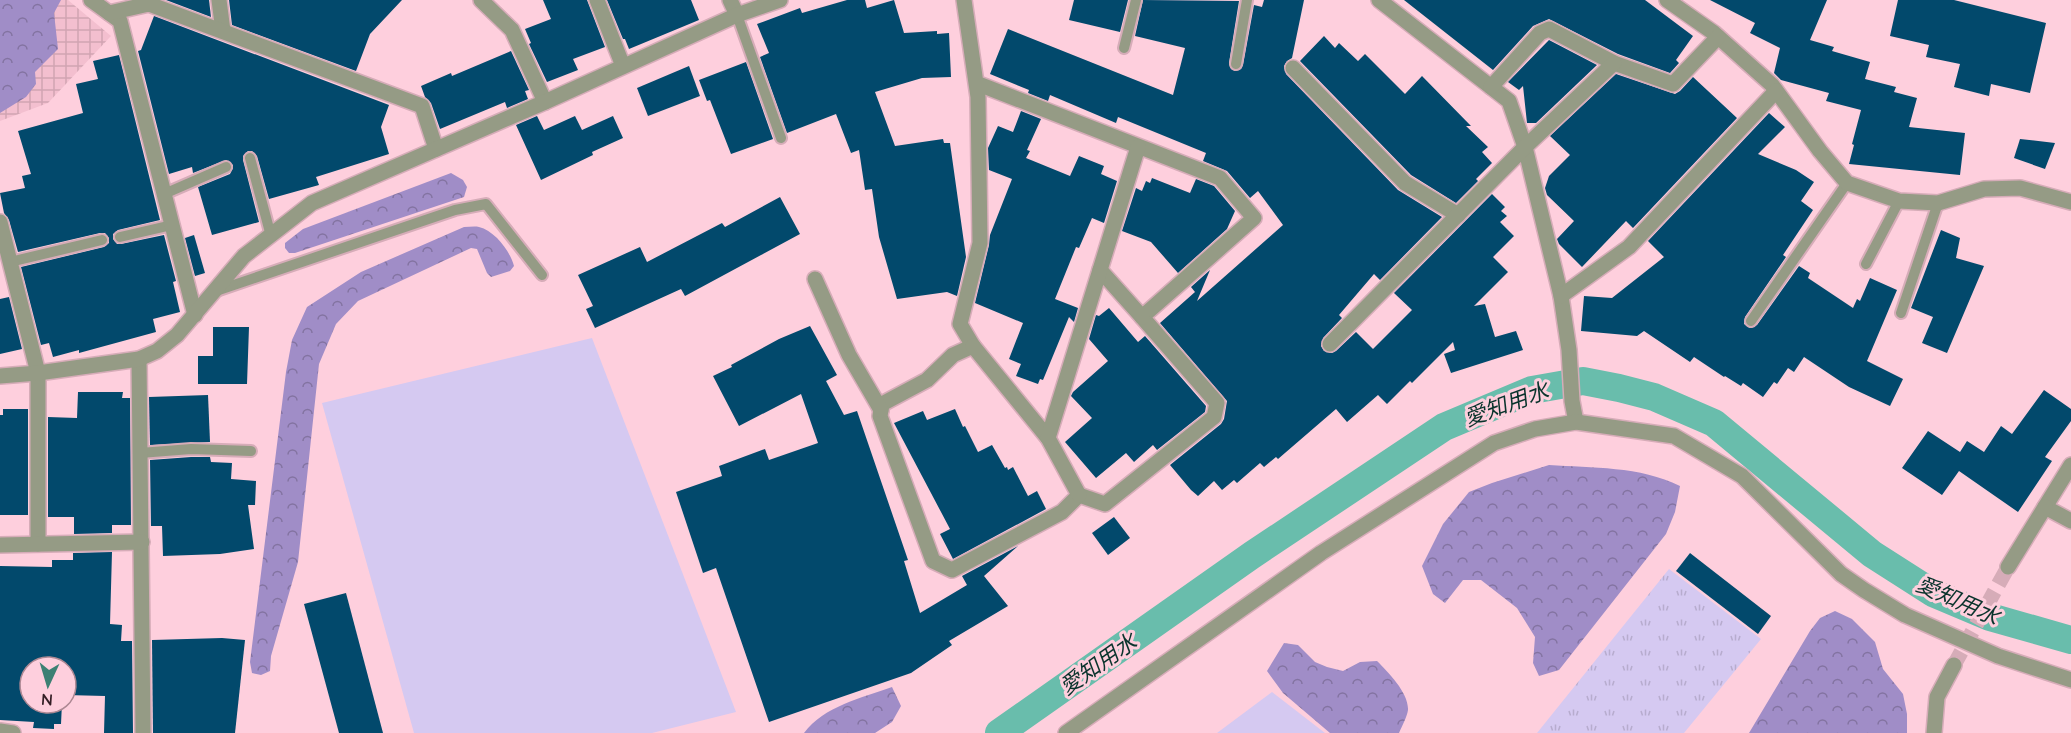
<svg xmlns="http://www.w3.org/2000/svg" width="2071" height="733" font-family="Quicksand,'Noto Sans JP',sans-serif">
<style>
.industrial{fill:url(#industrial-grid)}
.grass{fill:url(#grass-tufts)}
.forest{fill:url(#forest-crowns)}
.pitch{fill:#d5c9f1}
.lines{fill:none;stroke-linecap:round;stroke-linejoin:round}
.canal{stroke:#69bdac;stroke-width:28}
.building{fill:#02496c}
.minor-tunnel{stroke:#d6acb8;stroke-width:15;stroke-dasharray:15 8;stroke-linecap:butt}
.service-casing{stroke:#d6acb8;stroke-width:14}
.minor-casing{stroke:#d6acb8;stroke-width:18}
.service{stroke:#959b85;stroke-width:10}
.minor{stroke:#959b85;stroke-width:15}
.labels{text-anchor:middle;stroke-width:6;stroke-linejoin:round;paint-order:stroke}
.water-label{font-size:22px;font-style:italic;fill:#09332c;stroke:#fecfdd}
</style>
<defs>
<pattern id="industrial-grid" width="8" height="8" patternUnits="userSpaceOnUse" patternTransform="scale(1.5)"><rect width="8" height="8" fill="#f3bfcf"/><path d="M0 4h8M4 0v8" fill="none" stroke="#d1a4b2"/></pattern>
<pattern id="grass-tufts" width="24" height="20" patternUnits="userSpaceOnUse" patternTransform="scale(1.5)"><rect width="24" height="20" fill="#d5c9f1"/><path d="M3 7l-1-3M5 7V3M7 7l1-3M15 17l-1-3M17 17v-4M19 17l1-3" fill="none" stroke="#b7acce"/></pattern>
<pattern id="forest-crowns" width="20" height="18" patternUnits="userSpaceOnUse" patternTransform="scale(1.5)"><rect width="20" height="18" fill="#a08dc7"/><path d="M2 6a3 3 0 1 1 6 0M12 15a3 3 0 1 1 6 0" fill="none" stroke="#8373a1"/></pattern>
</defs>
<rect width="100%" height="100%" fill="#fecfdd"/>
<path class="industrial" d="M0,0H68L111,36L48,103L0,121Z"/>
<path class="grass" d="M1669,569L1761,639L1684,733H1537Z"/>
<g class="forest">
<path d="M0,0H61L54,13L58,49L35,72L36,84L26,97L0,113Z"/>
<path d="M451,173L463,180L467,187L464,197L295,253H289L285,248V243L303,229Z"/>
<path d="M464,227C469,227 475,226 479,227C495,231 510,251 514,266L510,271L491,277L487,273L477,249L471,248L358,301L336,324L319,364L298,562L271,656L270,671L261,675L252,673L250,662L286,372L292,340L307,307L361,272Z"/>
<path d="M1549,465C1592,468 1640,466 1680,486L1675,512L1666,534L1559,670L1539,676L1533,663L1535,637L1517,608L1481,580H1463L1445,603L1433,594L1422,566L1443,524L1469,492L1492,483Z"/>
<path d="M1835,611L1852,619L1875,642L1883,669L1903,694L1907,714V733H1749L1810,631L1820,618Z"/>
<path d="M1284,643L1298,645L1315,662L1327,667L1343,671L1360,662L1377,661C1388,672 1409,693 1408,710C1407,717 1402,726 1399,733H1330L1283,693L1267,671Z"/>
<path d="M892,687L901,706L892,722L875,733H804C824,706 862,698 892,687Z"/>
</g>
<g class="pitch">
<path d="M592,338L736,712L652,733H414L322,403Z"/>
<path d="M1272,692L1325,733H1217Z"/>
</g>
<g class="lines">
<path class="canal" d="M999,733L1252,555L1444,427L1532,390L1583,381L1619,388L1654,397L1714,423L1872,554L1933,593L1990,617L2071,640"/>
</g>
<g class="building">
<path d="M166,0H209L211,17Z"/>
<path d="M229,0H402L370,34L356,71L232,25Z"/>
<path d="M543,0H587L605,47L573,59L578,70L547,82L529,44L531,43L525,29L551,19Z"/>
<path d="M607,0H691L699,20L629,49L625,39H623Z"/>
<path d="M847,0H865L867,8L894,0L904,33L937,31V34L949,33L951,77L922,78L875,92L895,146L943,139L944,143H950L966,257L957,296L947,292L897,299L879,237L872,189L865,190L859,150L851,153L836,114L787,133L760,57L769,53L757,24L800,8L802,13Z"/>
<path d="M1074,0H1128L1120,32L1069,20Z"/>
<path d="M1143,0L1239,1L1229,63L1231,69L1235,71L1241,69L1243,65L1254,5L1262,7L1264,0H1304L1292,58L1287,61L1284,66L1286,74L1398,190L1442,217L1380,280L1374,274L1339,315L1342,318L1323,338L1321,346L1324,351L1332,353L1336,351L1356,332L1373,349L1412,310L1394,293L1492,194L1505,207L1501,211L1507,216L1500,222L1514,236L1493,257L1508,272L1474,306L1485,304L1495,337L1516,331L1523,350L1451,373L1444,354L1455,350L1453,342L1412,383L1410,381L1387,404L1378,395L1347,422L1336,409L1278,459L1276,457L1264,467L1260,463L1237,483L1234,480L1222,490L1214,481L1198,496L1191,490L1170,465L1221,424L1224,419L1227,401L1160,323L1195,292L1191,287L1210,270L1197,301L1283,225L1258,191L1250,198L1227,171L1203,161L1206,153L1118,117L1116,123L1050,95L1048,101L1028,93L1029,90L990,74L1008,29L1173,95L1185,48L1135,36Z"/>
<path d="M1404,0H1645L1693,36L1676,60L1679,63L1670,73L1618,54L1549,19L1533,26L1493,70Z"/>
<path d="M1710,0H1827L1810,40L1834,47L1832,51L1870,62L1865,79L1896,87L1894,92L1917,98L1909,127L1965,133L1960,175L1849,164L1854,145L1852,144L1861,110L1826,101L1829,93L1781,80L1774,73L1780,48L1750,33L1755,23Z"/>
<path d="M1898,0H1954L2046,23L2030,93L1991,84L1989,96L1954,87L1960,64L1926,57L1929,45L1890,36Z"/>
<path d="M154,16L389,105L381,127L389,154L316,177L319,185L269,199L257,156L252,151H248L243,156V160L259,222L212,235L198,187L230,174L233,168V165L226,160L193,173L192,167L169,174L138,51L141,50Z"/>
<path d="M1324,36L1335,48L1339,43L1358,61L1365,54L1405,94L1422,76L1471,126H1466L1488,147L1482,152L1492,163L1476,179L1478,181L1456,203L1411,175L1300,61Z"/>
<path d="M1549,40L1597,65L1536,123H1527L1523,86L1519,90L1508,82Z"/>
<path d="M511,51L529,90L525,91L528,99L507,108L505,102L440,129L431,103L425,97L421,86L451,73L452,76Z"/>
<path d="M119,55L160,220L118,230L113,234V239L117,244H121L164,235L176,281L173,282L180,312L153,319L156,332L79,353V350L53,357L49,343L41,345L21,267L104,247L109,243V238L105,233H100L18,252L9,220L4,213L0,193L25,188L22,176L31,174L18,131L83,113L76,84L98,79L93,61Z"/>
<path d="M746,62L773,139L731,154L710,100L707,101L699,80Z"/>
<path d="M689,66L700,96L648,116L637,88Z"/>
<path d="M1616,74L1675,94L1680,91L1693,77L1737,118L1633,228L1626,221L1582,267L1559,244L1557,239L1574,221L1547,195L1545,188L1549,176L1570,155L1550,136Z"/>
<path d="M1021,111L1041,119L1027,150L1030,151L1026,158L1070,176L1079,156L1104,166L1101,174L1117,181L1104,223L1092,218L1079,248L1076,247L1055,299L1078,308L1074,322L1069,317L1043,380L1040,379L1038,384L1016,376L1021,364L1009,359L1023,323L975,303L989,245L990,235L1012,179L989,170L988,148L998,126L1013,132Z"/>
<path d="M1769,113L1785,127L1758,154L1796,170L1814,182L1801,201L1813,210L1783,255L1786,257L1745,317L1744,324L1750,328L1757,325L1799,266L1810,273L1808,278L1853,308L1857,299L1860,301L1870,278L1897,290L1867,361L1903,379L1890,406L1849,387L1804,357L1794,372L1788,368L1777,384L1774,382L1763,397L1743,383L1741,386L1725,376L1724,377L1694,357L1690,362L1644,331L1637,336L1581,331L1584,296L1612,298L1664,257L1648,241Z"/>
<path d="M537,116L544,130L575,116L582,130L613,116L623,138L592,152L593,155L541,180L516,125Z"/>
<path d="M2020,139L2055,143L2045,169L2014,158Z"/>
<path d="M1152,178L1190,193L1196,179L1214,186L1235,211L1227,229L1178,273L1151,242L1122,231L1136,188L1142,191L1146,181L1150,183Z"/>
<path d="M780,197L800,234L685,296L681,289L595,328L586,309L593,306L578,275L640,247L647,262L722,223L725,227Z"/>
<path d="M1941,230L1960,238L1956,258L1984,266L1947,353L1922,343L1933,317L1911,308Z"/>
<path d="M194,235L205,273L195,276L185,238Z"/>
<path d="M9,297L22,349L0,354V299Z"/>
<path d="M1109,308L1138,342L1145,336L1206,406L1205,412L1157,450L1153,445L1134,462L1126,453L1096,478L1065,442L1092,418L1071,396L1073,392L1108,361L1089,339L1096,315L1099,316Z"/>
<path d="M810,326L837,375L826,381L844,415L857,411L908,560L904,561L920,613L967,585L962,576L1018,546L984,576L1008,606L949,641L952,645L911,673L769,722L716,568L703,573L676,492L722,476L719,466L765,449L769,460L818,443L801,394L739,426L713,376L732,367L731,365L779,339Z"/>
<path d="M213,327H249L247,384H198V356H213Z"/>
<path d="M2044,390L2071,409V421L2045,457L2052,461L2018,512L1959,471L1942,495L1902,468L1928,431L1960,452L1967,441L1984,452L2001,426L2012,434Z"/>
<path d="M78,392H123L122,398H130L131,525H112V533L74,534V517H48V417L77,418Z"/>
<path d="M208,395L210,442L150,445L149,397Z"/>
<path d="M3,409H28V515H0V415H3Z"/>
<path d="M955,409L963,427L965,426L978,452L992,445L1005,468L1007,467L1008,470L1013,467L1028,496L1037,491L1046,509L953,559L940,534L950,529L894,423L923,411L927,420Z"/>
<path d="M191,457H210L211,462L232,463L231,479L256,481L255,505H248L254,549L220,554L163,556L162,526H151L150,460Z"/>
<path d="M1114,517L1130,538L1108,555L1092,533Z"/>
<path d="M112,552L110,624L122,625L121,641H132L133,733H104L105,696L66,695V667H30V703H62L61,724H54V729L33,728L34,722L0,720V566L52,567V560H73V553Z"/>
<path d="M1690,553L1771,616L1758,634L1676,571Z"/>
<path d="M346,593L383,733H339L304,604Z"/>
<path d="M222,638L245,640L235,733H153L152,640Z"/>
</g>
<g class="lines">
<path class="minor-tunnel" d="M1954,665L2008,567"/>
<defs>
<g id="service">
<path d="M737,15L781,138"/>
<path d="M1124,48L1136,0"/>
<path d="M1236,64L1247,0"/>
<path d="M250,158L271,236"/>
<path d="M164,194L226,167"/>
<path d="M120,237L172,225"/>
<path d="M10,262L102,240"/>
<path d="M1866,264L1899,201"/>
<path d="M216,291L455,210L486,204L542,275"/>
<path d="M1901,313L1938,203"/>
<path d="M1751,321L1847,183"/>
<path d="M140,453L191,449L251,451"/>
</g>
<g id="minor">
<path d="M91,0L120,21L195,315"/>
<path d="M219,0L223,31"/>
<path d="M481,0L512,30L545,102"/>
<path d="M597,0L623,66"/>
<path d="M730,0L737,15"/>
<path d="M964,0L978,97L980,243L960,324L973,346L953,355L927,380L882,404L880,416L933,561L952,570L1062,512L1079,495L1105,504L1214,417L1217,403L1142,317L1254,218L1220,178L976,83"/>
<path d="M1379,0L1509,101L1525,147L1561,296L1569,350L1572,401L1576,422"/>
<path d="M1667,0L1714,33L1772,85L1820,151L1847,183L1899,201L1938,203L1984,189L2020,188L2071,202"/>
<path d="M109,13L149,4L422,106L436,149"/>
<path d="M1293,68L1405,183L1458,215"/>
<path d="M1491,87L1540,33L1549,29L1614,63L1673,84L1718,37"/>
<path d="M0,222L38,373V544"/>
<path d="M1100,270L1142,317"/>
<path d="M815,279L849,355L881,410"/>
<path d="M1561,296L1629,247L1776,91"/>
<path d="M1330,344L1525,147L1614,63"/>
<path d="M973,346L1048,438L1079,495"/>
<path d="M139,359L143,733"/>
<path d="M0,376L38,373L139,359L157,351L177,335L244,256L312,203L545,102L737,15L780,0"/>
<path d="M1048,438L1138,147"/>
<path d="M2071,465L2045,507L2071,521"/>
<path d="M0,545L142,542"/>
<path d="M2008,567L2045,507"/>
<path d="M0,731L13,733"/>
<path d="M1066,733L1321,553L1494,443L1535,429L1576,422L1674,436L1742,476L1841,574L1864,590L1905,615L1998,656L2071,680"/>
<path d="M1934,733L1937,697L1954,665"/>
</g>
</defs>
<use href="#service" class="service-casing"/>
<use href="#minor" class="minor-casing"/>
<use href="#service" class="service"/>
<use href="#minor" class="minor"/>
</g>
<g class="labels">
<g class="water-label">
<text transform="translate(1506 404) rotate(-20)" y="8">愛知用水</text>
<text transform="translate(1958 600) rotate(24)" y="8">愛知用水</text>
<text transform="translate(1098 664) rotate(-35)" y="8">愛知用水</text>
</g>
</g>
<g transform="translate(48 685) rotate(184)"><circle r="28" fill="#fecfdd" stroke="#ad8893" stroke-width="1.5"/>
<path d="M0-4.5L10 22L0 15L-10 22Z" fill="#3c8073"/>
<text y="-9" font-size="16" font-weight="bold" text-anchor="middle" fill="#341e25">N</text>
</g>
</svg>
